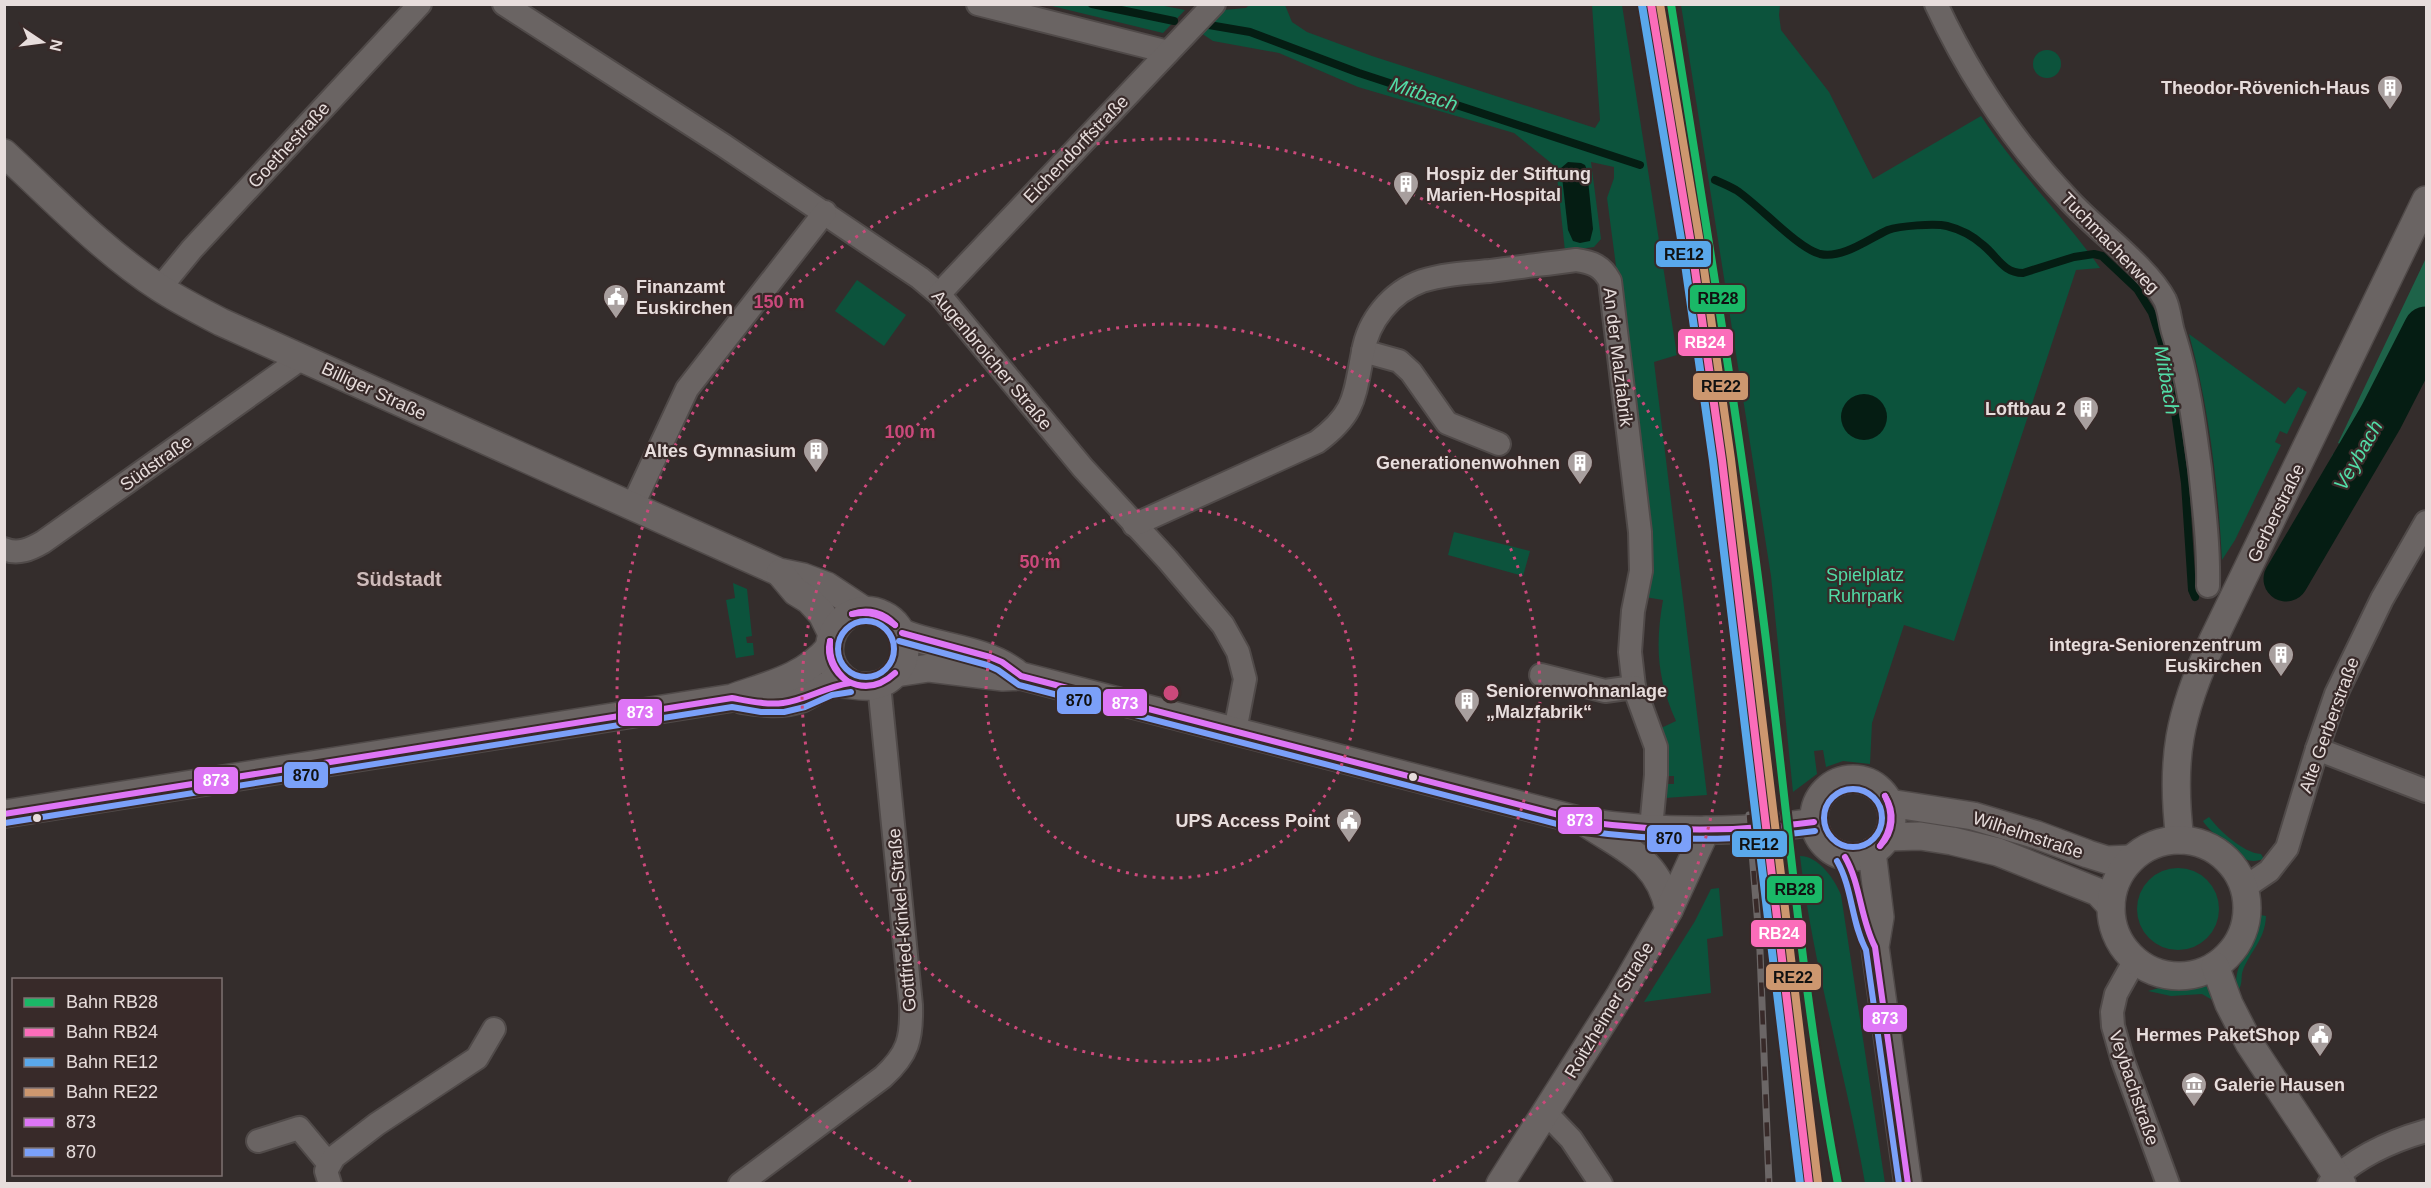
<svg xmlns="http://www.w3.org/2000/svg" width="2431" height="1188" font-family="Arial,sans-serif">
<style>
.green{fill:#0c533c}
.forest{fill:#1e6349}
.water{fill:#051d13}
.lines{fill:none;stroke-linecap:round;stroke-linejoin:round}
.stream{stroke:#051d13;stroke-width:8}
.river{stroke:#051d13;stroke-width:45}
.minor-casing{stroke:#504a49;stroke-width:26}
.tertiary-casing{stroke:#504a49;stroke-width:30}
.minor{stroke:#6a6463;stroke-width:22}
.tertiary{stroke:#6a6463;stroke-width:27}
.rail-casing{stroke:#6b6666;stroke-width:7}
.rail{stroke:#382a29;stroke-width:4.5;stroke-dasharray:14;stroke-linecap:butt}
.bus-1-casing{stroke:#382a29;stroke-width:10}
.bus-2-casing{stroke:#382a29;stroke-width:10}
.bus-1{stroke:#de76f6;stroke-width:6}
.bus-2{stroke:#7ba0f9;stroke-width:6}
.rail-1-casing{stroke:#382a29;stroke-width:12}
.rail-2-casing{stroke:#382a29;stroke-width:12}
.rail-3-casing{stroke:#382a29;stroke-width:12}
.rail-4-casing{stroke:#382a29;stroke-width:12}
.rail-1{stroke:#1ab867;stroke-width:8}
.rail-2{stroke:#fb6dba;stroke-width:8}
.rail-3{stroke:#5aa8eb;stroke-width:8}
.rail-4{stroke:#cd976f;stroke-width:8}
.ring{fill:none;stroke:#cb497b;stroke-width:3;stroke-dasharray:3 6}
.bus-dot{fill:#e7dddc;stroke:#382a29;stroke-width:2}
.labels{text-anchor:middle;stroke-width:4.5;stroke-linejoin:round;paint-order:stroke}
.poi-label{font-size:18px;font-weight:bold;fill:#e7dddc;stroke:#382a29;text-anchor:end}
.street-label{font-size:18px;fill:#e7dddc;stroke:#382a29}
.park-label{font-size:18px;fill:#51dda6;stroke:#382a29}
.water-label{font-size:20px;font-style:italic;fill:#52dda7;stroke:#382a29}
.neighbourhood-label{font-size:20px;font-weight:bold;fill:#cebbba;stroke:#382a29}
.centre{fill:#cb497b;stroke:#382a29;stroke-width:3}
.ring-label{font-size:18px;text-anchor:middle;font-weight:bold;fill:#cb497b;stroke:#382a29;stroke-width:4.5;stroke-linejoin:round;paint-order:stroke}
.line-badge{stroke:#382a29;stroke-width:2}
.badge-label{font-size:16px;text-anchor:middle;font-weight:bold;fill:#fff}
.pale-badge-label{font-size:16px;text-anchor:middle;font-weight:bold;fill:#111}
</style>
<rect width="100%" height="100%" fill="#342d2c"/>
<g class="green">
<path d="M1154,4L1185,10L1163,33L1048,5Z"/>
<path d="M1249,5H1285L1292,22L1307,32L1372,56L1595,128L1600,120L1592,5H1622L1677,355L1654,362L1707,795L1665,798L1664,784H1674V776H1665L1659,729L1676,721C1657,678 1655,646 1663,600L1645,597L1650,523L1607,198L1614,178V167L1591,162L1601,239L1594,247L1565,251L1556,167L1514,133L1358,87L1279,53L1213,41L1201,33L1223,10L1246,8Z"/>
<path d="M1681,5H1780L1779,15L1781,30L1829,92L1873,179L1981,116C2016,170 2063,215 2100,268L2076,270L1954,641L1904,625L1872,723L1870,764L1843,761L1826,767L1823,750L1814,751L1817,774L1793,792L1771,576Z"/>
<circle cx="2047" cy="64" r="14"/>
<path d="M857,280L906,315L884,346L835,311Z"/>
<path d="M2189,334L2285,404L2298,387L2307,392L2287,434L2280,431L2275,442L2281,445L2235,540L2222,560C2218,485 2209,407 2189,334Z"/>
<path d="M1454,532L1530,551L1523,576L1448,555Z"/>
<path d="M733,583L747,589L752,636L746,637L747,643H753L754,655L736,658L726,600L735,598Z"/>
<path d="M2209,817C2219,830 2243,853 2261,854L2264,859C2258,861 2251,862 2245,859C2238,856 2207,829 2203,821Z"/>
<path d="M1800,856C1819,856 1835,880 1841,895L1885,1183H1865C1846,1074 1813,967 1800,856Z"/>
<circle cx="2178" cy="909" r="41"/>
<path d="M1719,888L1723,936L1707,939L1711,993L1644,1002L1695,921L1711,889Z"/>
<path d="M2260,915L2266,916C2265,940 2251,950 2243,970C2240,979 2244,982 2237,993C2231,961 2256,947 2260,915Z"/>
<path d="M2205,986L2209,987L2214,1001L2202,994L2171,996L2148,991L2159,988L2187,990Z"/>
</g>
<path class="forest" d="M2426,258V365L2402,412L2300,588L2276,573L2333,454L2339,457L2344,446L2338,443Z"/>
<g class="water">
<path d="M1568,162L1581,163L1585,165L1587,170L1593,229L1590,241L1580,243L1573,241L1568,230L1561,168Z"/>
<circle cx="1864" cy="417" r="23"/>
</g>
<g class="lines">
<g class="stream">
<path d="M1092,4L1174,21"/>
<path d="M1209,25L1250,32L1359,73L1640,165"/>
<path d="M1715,180C1722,183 1729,186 1736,190C1758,204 1797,248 1820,254C1843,259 1868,239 1888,230C1899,226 1935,223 1947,226C1959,229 1973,236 1983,245C1997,256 2003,273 2023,273L2074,257L2094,254L2102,256L2137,289L2152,313L2161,340L2170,377L2185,483L2192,590L2195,597"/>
</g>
<path class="river" d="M2286,579L2381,417L2426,329"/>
<defs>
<g id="minor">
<path d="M504,4L723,145L920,278L939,294L1083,468L1167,559L1223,625L1238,652L1245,679L1235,731"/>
<path d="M978,4L1168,52"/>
<path d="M1936,4C1970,77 2013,141 2068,199C2095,229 2147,266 2165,300C2170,311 2170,324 2174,335C2188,378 2194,424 2200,469C2204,508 2209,547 2208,586"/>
<path d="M160,288L192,249L420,4"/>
<path d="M939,294L1214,4"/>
<path d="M1363,351L1399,361L1411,372L1447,423L1499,444"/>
<path d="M632,507L687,389L825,212"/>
<path d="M1134,525L1317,442C1356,413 1354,397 1363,352C1368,321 1391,292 1422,281C1443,274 1467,273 1490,271C1518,267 1547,264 1576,260C1592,262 1602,266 1610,281L1640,532L1641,571L1633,611L1630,652L1634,687L1656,747V775L1651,828"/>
<path d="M4,549C18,555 31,549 43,542L302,358"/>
<path d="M1541,675L1605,691L1634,687"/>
<path d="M2317,749L2426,791"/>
<path d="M2244,888L2269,871L2287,848L2317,749L2336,694L2382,599L2426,522"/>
<path d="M2135,960L2116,994L2112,1012L2113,1026L2123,1061L2168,1184"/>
<path d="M1546,1113L1571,1139L1601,1184"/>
<path d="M258,1141L299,1128L329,1164"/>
<path d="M330,1184L326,1171L334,1157L377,1124L477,1058L494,1029"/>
<path d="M740,1184L883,1077C908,1054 912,1039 911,1005L879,684"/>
<path d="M2329,1184C2355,1157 2391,1141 2426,1131"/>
</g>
<g id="tertiary">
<path d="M4,153C54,199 103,251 160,288C180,301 200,311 221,322L779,572L803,577L827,586L865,611"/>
<path d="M780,573L796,592L809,600L822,614L832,634"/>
<path d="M902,633C939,648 982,648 1015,672"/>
<path d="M896,673L929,668L1003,677L1021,676L1586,822C1658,833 1743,833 1814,822"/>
<path d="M742,700C761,703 782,706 801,699C811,694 820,688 830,685C846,681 856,688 871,686C892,684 907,664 905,644C903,632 895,620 884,615C840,593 806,657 850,683"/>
<circle cx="1853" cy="818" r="39"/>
<path d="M1889,803L1973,816L2037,835L2088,854L2107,860L2131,859"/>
<path d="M4,814L732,698C768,685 803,678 829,648"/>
<path d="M1589,825C1627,850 1659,861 1669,910"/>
<path d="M1887,837L1920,836L1952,841L1998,852L2098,892L2111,906"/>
<path d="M2180,840C2170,759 2179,714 2213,640L2426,200"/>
<circle cx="2179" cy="908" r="68"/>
<path d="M1872,852L1880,917L1875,947L1908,1184"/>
<path d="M2215,966L2229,1004L2249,1043L2342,1184"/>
<path d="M1500,1184L1620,995L1669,910L1706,830"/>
</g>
</defs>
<use href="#minor" class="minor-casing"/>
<use href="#tertiary" class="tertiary-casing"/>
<use href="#minor" class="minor"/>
<use href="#tertiary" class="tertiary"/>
<defs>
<g id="rail">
<path d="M1686,97L1716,415"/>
<path d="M1749,815L1760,951L1769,1184"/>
</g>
</defs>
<use href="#rail" class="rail-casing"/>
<use href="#rail" class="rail"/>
<defs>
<g id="bus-1">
<path d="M852,614C868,608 884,613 895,625"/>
<path d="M852,614C870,611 881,615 895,625"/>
<path d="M902,633L990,657L1002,662L1021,676L1586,822C1662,832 1738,832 1814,822"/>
<path d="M830,641C829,658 834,670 847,681"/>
<path d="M830,641C826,657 834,672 847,681"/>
<path d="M847,681C865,690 881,686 895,673"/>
<path d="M4,814L732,698C749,701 766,705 783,703C806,700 825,687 850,683"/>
<path d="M1880,846C1892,830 1894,814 1885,796"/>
<path d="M1880,846C1894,832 1895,812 1885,796"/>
<path d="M1845,857C1861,885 1860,918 1875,947L1908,1184"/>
</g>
<g id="bus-2">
<circle cx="866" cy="649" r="28"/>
<path d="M899,641L987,665L998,670L1019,685L1584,831C1661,842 1738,841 1815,831"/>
<circle cx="1853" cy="818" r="29"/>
<path d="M5,823L732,707L761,712H784L805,707L832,695L851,692"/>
<path d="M1837,861C1853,889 1851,922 1866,950L1899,1184"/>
</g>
</defs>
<use href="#bus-1" class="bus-1-casing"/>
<use href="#bus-2" class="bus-2-casing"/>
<use href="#bus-1" class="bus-1"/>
<use href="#bus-2" class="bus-2"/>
<defs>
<path id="rail-1" d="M1671,4C1704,213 1739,422 1765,632C1788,816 1803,1001 1838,1184"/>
<path id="rail-2" d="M1651,4L1693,256L1722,460L1809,1184"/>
<path id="rail-3" d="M1642,5L1684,257L1713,461L1800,1184"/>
<path id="rail-4" d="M1660,4L1702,255L1731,459L1818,1183"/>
</defs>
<use href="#rail-1" class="rail-1-casing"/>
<use href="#rail-2" class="rail-2-casing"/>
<use href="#rail-3" class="rail-3-casing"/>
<use href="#rail-4" class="rail-4-casing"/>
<use href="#rail-1" class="rail-1"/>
<use href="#rail-2" class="rail-2"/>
<use href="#rail-3" class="rail-3"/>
<use href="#rail-4" class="rail-4"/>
</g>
<g class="ring">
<circle cx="1171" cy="693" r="185"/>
<circle cx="1171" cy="693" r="369"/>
<path d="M911 1182A554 554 0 1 1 1431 1182"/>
</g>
<defs>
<symbol id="building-pin" viewBox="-11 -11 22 30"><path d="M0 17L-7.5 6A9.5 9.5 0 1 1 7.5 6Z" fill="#a89f9e" stroke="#382a29"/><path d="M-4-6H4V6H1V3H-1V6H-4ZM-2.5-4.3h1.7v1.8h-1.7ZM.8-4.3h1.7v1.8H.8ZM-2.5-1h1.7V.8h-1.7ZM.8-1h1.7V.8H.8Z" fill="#fff"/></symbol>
<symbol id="civic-pin" viewBox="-11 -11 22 30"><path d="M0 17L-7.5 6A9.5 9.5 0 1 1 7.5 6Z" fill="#a89f9e" stroke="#382a29"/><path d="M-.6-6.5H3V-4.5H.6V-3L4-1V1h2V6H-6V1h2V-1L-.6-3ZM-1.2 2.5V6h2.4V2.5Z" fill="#fff"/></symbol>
<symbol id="museum-pin" viewBox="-11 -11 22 30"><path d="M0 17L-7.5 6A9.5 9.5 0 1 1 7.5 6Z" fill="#a89f9e" stroke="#382a29"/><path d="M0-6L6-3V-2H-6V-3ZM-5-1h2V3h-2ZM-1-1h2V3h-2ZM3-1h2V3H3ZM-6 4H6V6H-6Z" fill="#fff"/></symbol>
</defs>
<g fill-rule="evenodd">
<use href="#building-pin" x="2375" y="73" width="30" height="40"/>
<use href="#building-pin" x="1391" y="169" width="30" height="40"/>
<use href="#civic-pin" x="601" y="282" width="30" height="40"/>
<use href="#building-pin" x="2071" y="394" width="30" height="40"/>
<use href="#building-pin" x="801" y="436" width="30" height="40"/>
<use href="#building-pin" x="1565" y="448" width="30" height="40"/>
<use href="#building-pin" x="2266" y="640" width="30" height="40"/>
<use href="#building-pin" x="1452" y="686" width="30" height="40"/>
<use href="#civic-pin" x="1334" y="806" width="30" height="40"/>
<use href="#civic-pin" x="2305" y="1020" width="30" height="40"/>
<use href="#museum-pin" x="2179" y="1070" width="30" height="40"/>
</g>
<g class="bus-dot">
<circle cx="1413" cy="777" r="5"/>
<circle cx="37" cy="818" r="5"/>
</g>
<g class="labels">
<g class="poi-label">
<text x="2370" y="94">Theodor-Rövenich-Haus</text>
<text x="1426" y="180" text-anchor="start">Hospiz der Stiftung<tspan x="1426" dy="21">Marien-Hospital</tspan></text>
<text x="636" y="293" text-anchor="start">Finanzamt<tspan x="636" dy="21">Euskirchen</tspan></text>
<text x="2066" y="415">Loftbau 2</text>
<text x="796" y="457">Altes Gymnasium</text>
<text x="1560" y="469">Generationenwohnen</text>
<text x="2262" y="651">integra-Seniorenzentrum<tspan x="2262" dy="21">Euskirchen</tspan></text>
<text x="1486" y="697" text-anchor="start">Seniorenwohnanlage<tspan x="1486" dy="21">„Malzfabrik“</tspan></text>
<text x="1330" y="827">UPS Access Point</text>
<text x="2300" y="1041">Hermes PaketShop</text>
<text x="2214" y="1091" text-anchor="start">Galerie Hausen</text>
</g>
<g class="street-label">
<text transform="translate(289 145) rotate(-47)" y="6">Goethestraße</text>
<text transform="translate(1076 149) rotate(-46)" y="6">Eichendorffstraße</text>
<text transform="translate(2110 243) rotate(46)" y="6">Tuchmacherweg</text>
<text transform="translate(1618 357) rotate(83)" y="6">An der Malzfabrik</text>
<text transform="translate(992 360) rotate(50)" y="6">Augenbroicher Straße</text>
<text transform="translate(374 391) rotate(25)" y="6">Billiger Straße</text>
<text transform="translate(156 463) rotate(-35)" y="6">Südstraße</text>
<text transform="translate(2276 513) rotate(-64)" y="6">Gerberstraße</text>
<text transform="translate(2329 725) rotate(-70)" y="6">Alte Gerberstraße</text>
<text transform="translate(2028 835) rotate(18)" y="6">Wilhelmstraße</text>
<text transform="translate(902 920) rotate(-95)" y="6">Gottfried-Kinkel-Straße</text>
<text transform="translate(1609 1010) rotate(-59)" y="6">Roitzheimer Straße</text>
<text transform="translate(2134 1088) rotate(71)" y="6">Veybachstraße</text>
</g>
<g class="park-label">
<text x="1865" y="581">Spielplatz<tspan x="1865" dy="21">Ruhrpark</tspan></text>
</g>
<g class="water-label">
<text transform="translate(1424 94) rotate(18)" y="7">Mitbach</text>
<text transform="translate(2167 380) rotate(80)" y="7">Mitbach</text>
<text transform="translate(2358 455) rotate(-60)" y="7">Veybach</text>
</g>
<g class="neighbourhood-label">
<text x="399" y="586">Südstadt</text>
</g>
</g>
<circle cx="1171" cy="693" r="9" class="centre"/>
<g class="ring-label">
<text x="779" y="308">150 m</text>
<text x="910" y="438">100 m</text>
<text x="1040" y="568">50 m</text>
</g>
<g class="line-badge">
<rect x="1655" y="240" width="57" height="28" rx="6" fill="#5aa8eb"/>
<rect x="1689" y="284" width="57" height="29" rx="6" fill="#1ab867"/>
<rect x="1677" y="328" width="57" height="29" rx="6" fill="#fb6dba"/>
<rect x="1692" y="372" width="57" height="29" rx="6" fill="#cd976f"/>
<rect x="1056" y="686" width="46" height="29" rx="6" fill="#7ba0f9"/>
<rect x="1102" y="688" width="46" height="29" rx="6" fill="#de76f6"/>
<rect x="617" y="698" width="46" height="29" rx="6" fill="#de76f6"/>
<rect x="283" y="761" width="46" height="28" rx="6" fill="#7ba0f9"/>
<rect x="193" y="766" width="46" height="29" rx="6" fill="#de76f6"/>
<rect x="1557" y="806" width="46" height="29" rx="6" fill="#de76f6"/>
<rect x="1646" y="824" width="46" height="29" rx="6" fill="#7ba0f9"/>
<rect x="1731" y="830" width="57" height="28" rx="6" fill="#5aa8eb"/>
<rect x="1766" y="875" width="57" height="29" rx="6" fill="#1ab867"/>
<rect x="1750" y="919" width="57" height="29" rx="6" fill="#fb6dba"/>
<rect x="1765" y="963" width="57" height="28" rx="6" fill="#cd976f"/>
<rect x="1862" y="1004" width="46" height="29" rx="6" fill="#de76f6"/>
</g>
<g class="badge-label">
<text x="1705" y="348">RB24</text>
<text x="1125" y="709">873</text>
<text x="640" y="718">873</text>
<text x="216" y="786">873</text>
<text x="1580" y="826">873</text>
<text x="1779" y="939">RB24</text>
<text x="1885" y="1024">873</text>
</g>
<g class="pale-badge-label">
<text x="1684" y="260">RE12</text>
<text x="1718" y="304">RB28</text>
<text x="1721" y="392">RE22</text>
<text x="1079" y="706">870</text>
<text x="306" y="781">870</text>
<text x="1669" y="844">870</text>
<text x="1759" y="850">RE12</text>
<text x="1795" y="895">RB28</text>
<text x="1793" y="983">RE22</text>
</g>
<rect width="2431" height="1188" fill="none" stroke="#e7dddc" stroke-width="12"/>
<rect x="12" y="978" width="210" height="198" fill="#382a29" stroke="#7e7271" stroke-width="1.5"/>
<rect x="24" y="998" width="30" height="9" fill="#1ab867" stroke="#7e7271" stroke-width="1.5"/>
<text x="66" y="1008" font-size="18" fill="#e7dddc">Bahn RB28</text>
<rect x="24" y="1028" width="30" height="9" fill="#fb6dba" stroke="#7e7271" stroke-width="1.5"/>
<text x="66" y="1038" font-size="18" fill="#e7dddc">Bahn RB24</text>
<rect x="24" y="1058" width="30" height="9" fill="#5aa8eb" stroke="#7e7271" stroke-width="1.5"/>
<text x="66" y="1068" font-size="18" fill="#e7dddc">Bahn RE12</text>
<rect x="24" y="1088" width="30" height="9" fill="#cd976f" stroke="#7e7271" stroke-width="1.5"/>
<text x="66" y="1098" font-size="18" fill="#e7dddc">Bahn RE22</text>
<rect x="24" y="1118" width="30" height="9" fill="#de76f6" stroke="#7e7271" stroke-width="1.5"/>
<text x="66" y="1128" font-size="18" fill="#e7dddc">873</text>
<rect x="24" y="1148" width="30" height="9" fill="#7ba0f9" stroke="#7e7271" stroke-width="1.5"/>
<text x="66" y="1158" font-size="18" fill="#e7dddc">870</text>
<g transform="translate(42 42) rotate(103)" stroke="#382a29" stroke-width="4.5" paint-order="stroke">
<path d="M0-4.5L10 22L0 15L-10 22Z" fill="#e7dddc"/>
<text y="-9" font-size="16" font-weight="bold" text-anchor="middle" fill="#e7dddc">N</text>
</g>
</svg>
